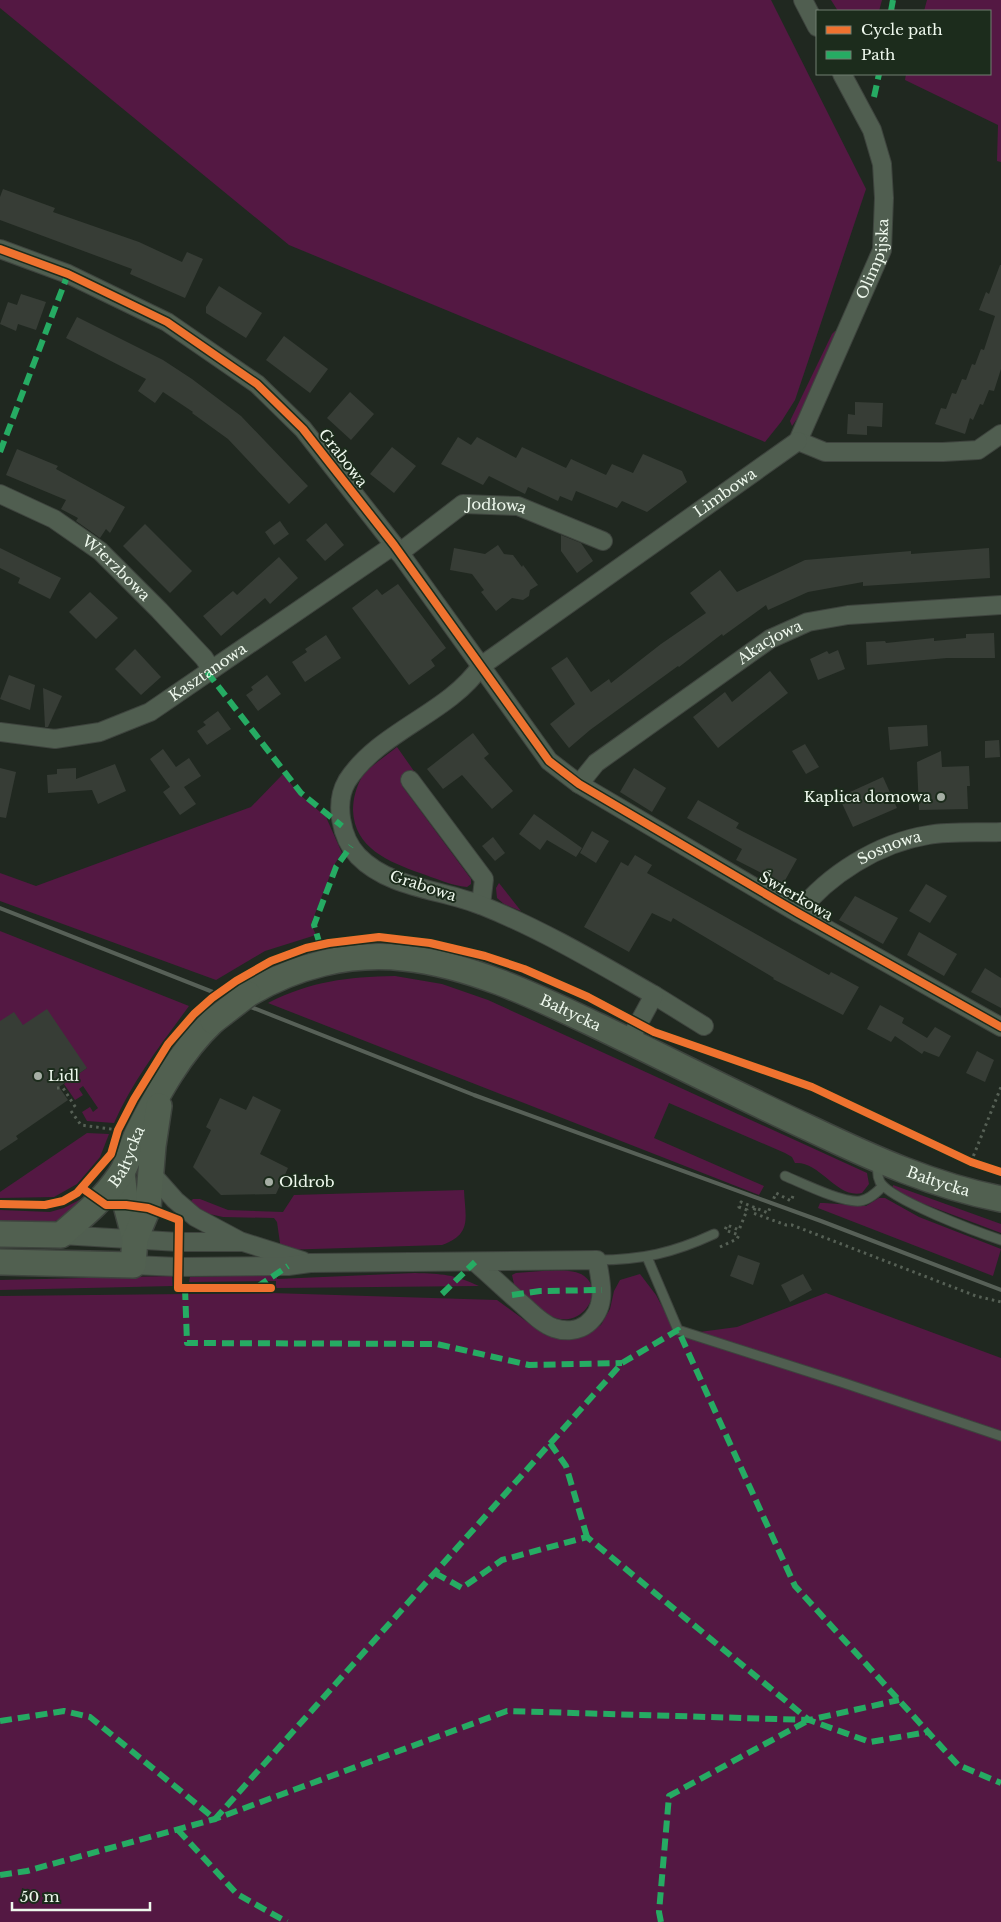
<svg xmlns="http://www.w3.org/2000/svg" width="1001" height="1922" font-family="'Libre Baskerville',serif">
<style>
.green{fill:#541843}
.building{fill:#373d36}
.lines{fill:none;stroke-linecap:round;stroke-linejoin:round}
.lane-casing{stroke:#3e443e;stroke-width:11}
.street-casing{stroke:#3e443e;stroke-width:20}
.secondary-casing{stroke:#3e443e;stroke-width:28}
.path{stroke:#566055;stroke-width:3;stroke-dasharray:2.5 4;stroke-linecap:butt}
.lane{stroke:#505e50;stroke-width:9}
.street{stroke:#505e50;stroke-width:18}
.secondary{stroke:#516050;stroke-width:25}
.rail{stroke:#576057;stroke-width:4}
.secondary-bridge-casing{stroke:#3e443e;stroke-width:28;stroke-linecap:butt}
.secondary-bridge{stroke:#516050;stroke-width:25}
.quiet{stroke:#26ab63;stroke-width:6;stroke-dasharray:12 6;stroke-linecap:butt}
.cycleway-casing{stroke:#1c2c1c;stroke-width:11}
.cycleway{stroke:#ef722f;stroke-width:8}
.poi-dot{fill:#a6afa5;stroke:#1c2c1c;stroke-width:2}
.labels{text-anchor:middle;stroke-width:4;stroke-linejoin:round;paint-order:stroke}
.street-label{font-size:15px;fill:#eef8ed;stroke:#1c2c1c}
.poi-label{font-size:15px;fill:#eef8ed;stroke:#1c2c1c;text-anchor:start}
</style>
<rect width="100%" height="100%" fill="#202820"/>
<g class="green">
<path d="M0,0H771L866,189L795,400L781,422L765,442L289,245L0,8Z"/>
<path d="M831,0H882L879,11H838Z"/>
<path d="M927,0H1001V162L997,161L998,125L905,80L906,74H990V11H924Z"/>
<path d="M835,331L838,332L801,413L792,426L790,421L832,334Z"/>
<path d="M397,747L416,774L402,786L471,879V884L467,887C452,886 435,878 420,873C389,862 354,848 353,810C353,799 356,787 362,777C371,765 385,757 397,747Z"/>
<path d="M283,774L299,794L326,817L342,853L334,865L311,924L316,935L265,951L216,980L0,901V873L36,886L251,807Z"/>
<path d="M499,883L521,911L504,904L497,898L496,888Z"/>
<path d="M0,931L189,1006C162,1043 133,1080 114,1123L87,1121L82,1112L90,1107L93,1112L98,1108L83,1086L79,1089L83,1095L75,1100L64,1084L87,1068L23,1025L0,1021Z"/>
<path d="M395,976L442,984L488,1000L867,1173L869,1184L862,1193C837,1199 820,1161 795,1163L792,1157L785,1153L669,1103L654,1138L764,1186L759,1195L268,1003C311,981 347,977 395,976Z"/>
<path d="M87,1133L109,1134L100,1157L77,1184L54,1197L0,1198V1192Z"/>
<path d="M893,1185L1001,1224V1233L911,1199L893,1187Z"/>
<path d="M464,1190C465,1217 473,1234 442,1245L281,1250L277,1222L274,1218L223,1217L205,1213L189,1203L193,1199H200L228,1210L283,1212L294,1195Z"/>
<path d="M83,1198L88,1203L64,1218L49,1223L0,1224V1210L50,1212L64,1208Z"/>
<path d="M879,1198H885L919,1217L1001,1249L993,1276L818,1208L820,1203H824L866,1206Z"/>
<path d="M542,1271C554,1271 570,1269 581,1274C607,1288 584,1327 556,1318C543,1314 525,1293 514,1284L512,1275L516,1273Z"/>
<path d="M415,1273C443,1274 453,1274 479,1286L276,1288V1281L189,1282L190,1277L277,1275V1279Z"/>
<path d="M640,1274L656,1295L677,1335L737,1327L826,1293L1001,1358V1922H0V1296L271,1293L497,1300L545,1335L565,1339L587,1334L601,1325L610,1309L614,1291L620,1280Z"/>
<path d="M172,1276L173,1286L0,1290V1280Z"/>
</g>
<g class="building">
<path d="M3,189L55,208L53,212L139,242L182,262L187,252L203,259L185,298L130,274L132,269L0,220V197Z"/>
<path d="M1000,265H1001V369L994,391L989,390L983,405L980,404L973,420L970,418L965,434L935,424L941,408L946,409L952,393L956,394L962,379L966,380L972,364L975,365L981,349L984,350L995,316L979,310L986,292L989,294Z"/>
<path d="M219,286L262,313L246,338L206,313V307Z"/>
<path d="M21,294L46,302L36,330L18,324L16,331L0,324L8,302L17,305Z"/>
<path d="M77,317L163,360L192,379L241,416L308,486L289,504L228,439L192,413L193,412L163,392L155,403L138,391L146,379L66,338Z"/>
<path d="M284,336L328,369L310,393L266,360Z"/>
<path d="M350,392L374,414L351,440L327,418Z"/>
<path d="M855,402L883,403L882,427L867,426V435L847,434L848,414L855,415Z"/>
<path d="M458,437L471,445L477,437L516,458L522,447L566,468L571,459L606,475L612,464L633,473L643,454L682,471L687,482L647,512L622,501L617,508L576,491L572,501L560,496L558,501L528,487L525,494L489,476L483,485L441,464Z"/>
<path d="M392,447L416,466L394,493L370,474Z"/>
<path d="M17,449L58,466L56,469L125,507L110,533L106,529L100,538L76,521L78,518L61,509L66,500L6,475Z"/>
<path d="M280,521L289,534L274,545L265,532Z"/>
<path d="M326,523L344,545L325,561L306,540Z"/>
<path d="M145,524L192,571L170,593L123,546Z"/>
<path d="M561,535L581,543L593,561L577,573L561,551Z"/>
<path d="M498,545L504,554L513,555L522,567L523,565L538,585L530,590L529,596L523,600L512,598L496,611L481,592L484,590L472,574L450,570L454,548L485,554Z"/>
<path d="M0,548L61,578L50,599L18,583L20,578L0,568Z"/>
<path d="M989,548L990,578L863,586V582L808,592L768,610L766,605L723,636L722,634L679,667L678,666L590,730L569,748L550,724L575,704L551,668L567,657L591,692L609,679L611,683L661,644L706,613L690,593L720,570L737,592L805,560L911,551V554Z"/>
<path d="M279,557L298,578L270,604L265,598L221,636L203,616L233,591L237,595Z"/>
<path d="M398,584L446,648L431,660L435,666L409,685L352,608L377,589L382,595Z"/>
<path d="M90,592L118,618L96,639L69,612Z"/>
<path d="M994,633L995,658H947L867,665L866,642L885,641L886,643L934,638V641L966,638V634Z"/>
<path d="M326,635L341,658L305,682L292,662L307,652L305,649Z"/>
<path d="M135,649L161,677L141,695L115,669Z"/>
<path d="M838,650L845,669L818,680L810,659L827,651L829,654Z"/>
<path d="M770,671L788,693L718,748L693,717L725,692L732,702Z"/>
<path d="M9,675L35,685L30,710L0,699Z"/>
<path d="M267,675L281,694L258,711L246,695L253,690L251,687Z"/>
<path d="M43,688L62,696L48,727H45Z"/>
<path d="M218,711L231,729L207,745L197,731L206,725L203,722Z"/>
<path d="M927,725L928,746L890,750L888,727Z"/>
<path d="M473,733L489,754L484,758L513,791L492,809L462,775L443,789L427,769Z"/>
<path d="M999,740L1000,757L985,758V741Z"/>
<path d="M805,744L819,767L806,774L792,751Z"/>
<path d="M163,749L176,767L189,758L201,776L184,787L196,804L180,815L163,792L170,787L150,759Z"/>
<path d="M941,751L942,767L969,766L970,786H967L968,809L919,810L917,762Z"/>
<path d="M115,764L126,791L98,804L92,790L48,793L47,775L57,774V769L76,768V779Z"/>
<path d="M0,768L16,772L6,818L0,817Z"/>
<path d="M634,768L666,788L652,812L620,792Z"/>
<path d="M883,777L897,808L853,827L839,797Z"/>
<path d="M698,800L739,823L736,828L797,859L783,884L736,860L742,849L687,818Z"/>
<path d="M534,814L582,848L576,857L547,840L540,850L519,834Z"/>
<path d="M592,831L609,841L596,863L580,853Z"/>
<path d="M493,837L505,853L495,861L482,846Z"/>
<path d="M635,855L652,865L647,873L829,975L831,972L859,987L843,1015L773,979L774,978L673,918L671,922L652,913L629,952L584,927L621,862L628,866Z"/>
<path d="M926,884L947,896L930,923L909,911Z"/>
<path d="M855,896L898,918L883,944L839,920Z"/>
<path d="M919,932L957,954L944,976L907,955Z"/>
<path d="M985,968L1001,978V1008L971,992Z"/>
<path d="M880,1005L904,1018L902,1023L927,1038L935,1027L951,1036L939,1057L924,1051L922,1054L895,1036L891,1042L867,1029Z"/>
<path d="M47,1009L87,1068L59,1087L68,1100L16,1136L18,1139L0,1151V1021L14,1012L23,1025Z"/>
<path d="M977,1051L994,1060L985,1082L966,1073Z"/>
<path d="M253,1096L281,1110L260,1154L288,1168L276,1194L221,1195L193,1167L211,1130L206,1127L220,1098L246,1110Z"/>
<path d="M738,1255L760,1263L753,1285L730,1276Z"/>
<path d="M803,1274L812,1290L790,1302L781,1285Z"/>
</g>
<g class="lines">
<defs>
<g id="lane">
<path d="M879,1163C877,1170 877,1176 880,1182C891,1200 977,1232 1001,1240"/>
<path d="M785,1176C802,1183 842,1203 860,1201C869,1200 877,1192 883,1186"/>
<path d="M647,1257L678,1330L844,1383L1001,1436"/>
<path d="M597,1260C642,1260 673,1253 714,1234"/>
</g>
<g id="street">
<path d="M803,0L817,27"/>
<path d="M0,249L68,274L167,322L257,384L303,429L394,545L549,761L579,784L798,913L1001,1027"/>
<path id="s1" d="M798,441L882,250L884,198L882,164L872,130L842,74"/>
<path d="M798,441L825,452H943L978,450L1001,434"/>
<path id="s2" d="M0,494L54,519L100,551L159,610L204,658L211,669"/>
<path id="s3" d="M399,553L463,504L518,506L603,541"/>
<path id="s4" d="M0,732L55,739L100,732L150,712L394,545"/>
<path d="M410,780L484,879L481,905"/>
<path id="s5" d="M579,784L596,763L770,639L808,622L848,615L1001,605"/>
<path id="s6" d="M798,913C828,875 878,843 928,835C950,831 978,833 1001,832"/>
<path d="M654,995L704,1026"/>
<path id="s7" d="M629,1041L654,995C598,963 543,930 483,906C442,889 390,889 358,856C341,838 334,803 347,781C379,731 448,714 481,666L798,441"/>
<path d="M151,1173L175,1200L195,1217L240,1241"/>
<path d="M61,1235L179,1242H243L303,1261"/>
<path d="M133,1265L179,1267L288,1266L310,1263L597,1260C601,1283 608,1307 587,1324C578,1331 565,1332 554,1328C542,1324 532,1313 523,1305C507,1291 491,1276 475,1262"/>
</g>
<g id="secondary">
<path id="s8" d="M248,994C295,966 349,952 404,958C472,965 537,997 598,1026C669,1060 739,1096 811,1129C872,1158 934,1186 1001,1199"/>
<path d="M122,1173L126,1205L135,1239"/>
<path id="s9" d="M0,1234L61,1235C83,1216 104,1199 120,1175C129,1163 131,1146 138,1132C158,1093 180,1052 213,1021"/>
<path d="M0,1262L133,1265L135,1239L148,1208L153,1146L159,1106"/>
</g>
</defs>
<use href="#lane" class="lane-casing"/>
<use href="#street" class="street-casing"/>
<use href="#secondary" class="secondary-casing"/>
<g class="path">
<path d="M57,1088H63L76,1108"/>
<path d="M71,1111L81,1125L118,1130"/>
<path d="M971,1162L1001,1087"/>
<path d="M755,1208L753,1213L786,1225H792L976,1296L1001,1302"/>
<path d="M720,1247L737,1239L739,1235L725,1230L727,1225L739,1230L747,1210L739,1207L741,1202L768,1213L776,1193L791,1201L793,1196L790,1195"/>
</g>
<use href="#lane" class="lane"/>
<use href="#street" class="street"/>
<use href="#secondary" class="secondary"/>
<path class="rail" d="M0,908L474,1095L821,1221L1001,1290"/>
<defs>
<path id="secondary-bridge" d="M213,1021L248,994"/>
</defs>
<use href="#secondary-bridge" class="secondary-bridge-casing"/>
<use href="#secondary-bridge" class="secondary-bridge"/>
<g class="quiet">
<path d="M891,11L893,0"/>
<path d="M874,97L879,74"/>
<path d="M0,452L68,274"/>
<path d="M207,672L301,793L342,826"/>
<path d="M320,945L314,925L336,867L351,846"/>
<path d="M257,1287L288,1266"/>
<path d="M185,1288L187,1343L437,1344L529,1365L622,1363"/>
<path d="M442,1294L475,1262"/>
<path d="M512,1295L540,1291L602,1290"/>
<path d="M550,1443L566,1466L587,1537"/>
<path d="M435,1573L462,1588L502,1560L587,1537L809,1720L870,1742L928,1732"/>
<path d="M0,1721L64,1711L90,1717L215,1819L622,1363L678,1330L795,1586L958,1765L1001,1783"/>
<path d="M178,1830L237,1894L287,1922"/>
<path d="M0,1875L27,1871L215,1819L507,1711L809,1720L899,1700"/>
<path d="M661,1922L659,1912L669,1796L809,1720"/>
</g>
<defs>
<g id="cycleway">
<path d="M0,249L68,274L167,322L257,384L303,429L394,545L549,761L579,784L798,913L1001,1027"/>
<path d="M82,1188L106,1205H126L148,1208L179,1220L178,1288H271"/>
<path d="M0,1204L45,1205L63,1201L77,1193L111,1154L118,1130L134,1099L168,1044L194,1014L212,998L236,981L271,961L306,948L329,943L379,937L430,943L485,956L524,969L588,997L654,1032L812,1087L971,1162L1001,1172"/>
</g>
</defs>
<use href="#cycleway" class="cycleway-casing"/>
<use href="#cycleway" class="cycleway"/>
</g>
<g class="poi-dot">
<circle cx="941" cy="797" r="5"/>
<circle cx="38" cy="1076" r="5"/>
<circle cx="269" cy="1182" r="5"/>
</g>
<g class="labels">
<g class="street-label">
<text dy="5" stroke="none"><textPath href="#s1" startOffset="198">Olimpijska</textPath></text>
<text transform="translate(343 458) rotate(52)" y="5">Grabowa</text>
<text dy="5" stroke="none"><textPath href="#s7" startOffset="939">Limbowa</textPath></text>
<text dy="5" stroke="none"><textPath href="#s3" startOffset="114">Jodłowa</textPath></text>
<text dy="5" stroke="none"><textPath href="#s2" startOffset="139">Wierzbowa</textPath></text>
<text dy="5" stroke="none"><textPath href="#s5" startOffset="239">Akacjowa</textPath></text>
<text dy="5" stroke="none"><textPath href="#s4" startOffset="225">Kasztanowa</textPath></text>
<text dy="5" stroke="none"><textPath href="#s6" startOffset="114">Sosnowa</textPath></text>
<text transform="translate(423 886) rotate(18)" y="5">Grabowa</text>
<text transform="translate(796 896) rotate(30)" y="5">Świerkowa</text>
<text dy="5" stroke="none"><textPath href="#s8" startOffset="339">Bałtycka</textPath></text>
<text dy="5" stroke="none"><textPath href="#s9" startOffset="165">Bałtycka</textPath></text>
<text dy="5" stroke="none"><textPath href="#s8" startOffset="744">Bałtycka</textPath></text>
</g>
<g class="poi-label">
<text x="931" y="802" text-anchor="end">Kaplica domowa</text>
<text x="48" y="1081">Lidl</text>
<text x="279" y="1187">Oldrob</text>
</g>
</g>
<rect x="816" y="10" width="175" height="65" fill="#1c2c1c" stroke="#707e70"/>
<rect x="826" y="26" width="25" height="8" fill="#ef722f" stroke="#707e70"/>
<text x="861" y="35" font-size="15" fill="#eef8ed">Cycle path</text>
<rect x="826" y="51" width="25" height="8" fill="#26ab63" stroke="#707e70"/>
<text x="861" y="60" font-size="15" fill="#eef8ed">Path</text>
<path d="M12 1902v8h138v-8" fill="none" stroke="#eef8ed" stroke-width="2.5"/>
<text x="20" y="1902" font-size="15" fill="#eef8ed" stroke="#1c2c1c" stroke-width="4" paint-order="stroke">50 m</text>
</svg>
